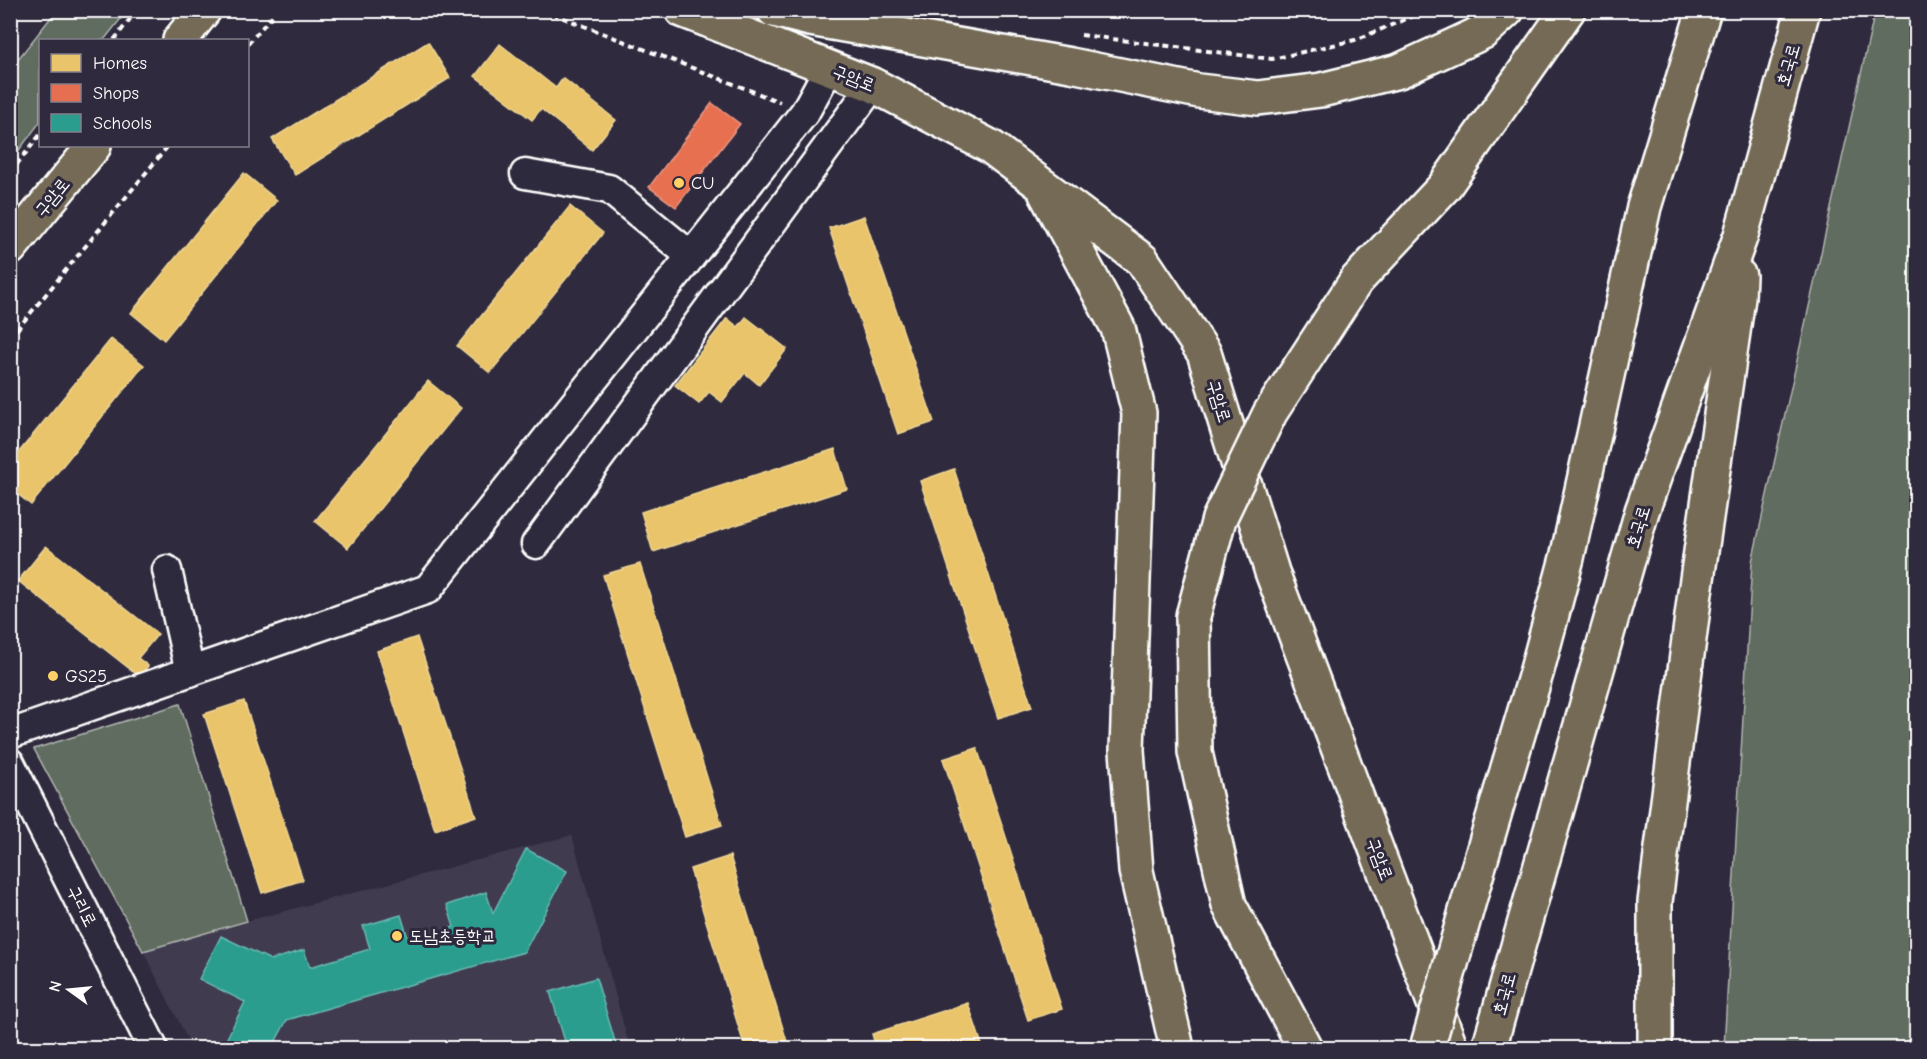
<svg xmlns="http://www.w3.org/2000/svg" width="1927" height="1059" font-family="'Comic Neue','Poor Story',sans-serif">
<style>
.built{fill:#3f3a50}
.green{fill:#606c61;stroke:#b0b6b0;stroke-width:1.5}
.homes{fill:#e9c46a;stroke:#f0d697;stroke-width:1.5}
.shops{fill:#e76f51;stroke:#ee9a85;stroke-width:1.5}
.schools{fill:#2a9d8f;stroke:#6abab1;stroke-width:1.5}
.lines{fill:none;stroke-linecap:round;stroke-linejoin:round}
.minor-casing{stroke:#fff;stroke-width:33}
.major-casing{stroke:#fff;stroke-width:38}
.path{stroke:#fff;stroke-width:4;stroke-dasharray:6 4.5;stroke-linecap:butt}
.minor{stroke:#2f2a3d;stroke-width:28}
.major{stroke:#746b55;stroke-width:33}
.major-bridge-casing{stroke:#fff;stroke-width:38;stroke-linecap:butt}
.major-bridge{stroke:#746b55;stroke-width:33}
.poi-dot{fill:#ffd166;stroke:#2f2a3d;stroke-width:2}
.labels{text-anchor:middle;stroke-width:6;stroke-linejoin:round;paint-order:stroke}
.street-label{font-size:18px;fill:#fff;stroke:#2f2a3d}
.poi-label{font-size:18px;fill:#fff;stroke:#2f2a3d;text-anchor:start}
</style>
<rect width="100%" height="100%" fill="#2f2a3d"/>
<filter id="ink" filterUnits="userSpaceOnUse"><feTurbulence type="fractalNoise" baseFrequency=".0167" numOctaves="2"/><feDisplacementMap in="SourceGraphic" scale="12" xChannelSelector="R" yChannelSelector="G"/><feConvolveMatrix kernelMatrix="1 2 1 2 8 2 1 2 1" color-interpolation-filters="sRGB"/></filter>
<g filter="url(#ink)">
<path class="built" d="M572,835L630,1048H192L143,951L247,921Z"/>
<g class="green">
<path d="M56,11H127L104,40H40V122L11,161V68Z"/>
<path d="M1875,11H1916V1048H1724L1752,562Z"/>
<path d="M180,704L247,921L143,951L34,749Z"/>
</g>
<g class="homes">
<path d="M428,42L450,78L295,175L272,139Z"/>
<path d="M500,44L556,88L563,78L616,120L592,150L541,109L532,120L475,76Z"/>
<path d="M244,173L277,200L164,340L131,313Z"/>
<path d="M570,206L603,233L490,373L457,346Z"/>
<path d="M864,216L934,422L898,434L829,228Z"/>
<path d="M746,317L787,349L759,385L745,373L722,402L709,392L699,404L675,385L727,318L738,327Z"/>
<path d="M111,339L144,365L31,505L10,488V463Z"/>
<path d="M428,381L461,408L348,548L315,521Z"/>
<path d="M835,449L847,489L653,552L641,512Z"/>
<path d="M954,469L1032,707L998,718L920,481Z"/>
<path d="M46,546L158,634L138,658L148,666L140,677L18,581Z"/>
<path d="M640,564L722,825L685,837L603,575Z"/>
<path d="M417,637L476,816L435,830L377,651Z"/>
<path d="M244,701L303,880L262,893L204,714Z"/>
<path d="M977,748L1062,1009L1028,1020L943,759Z"/>
<path d="M730,856L789,1048H745L690,869Z"/>
<path d="M968,1003L983,1048H876L872,1034Z"/>
</g>
<path class="shops" d="M712,103L740,124L676,207L649,187Z"/>
<g class="schools">
<path d="M526,849L567,871L524,952L287,1020L272,1048H222L245,1002L199,979L221,936L271,960L304,950L310,967L370,949L363,926L401,915L409,941L454,927L447,905L486,892L493,913Z"/>
<path d="M596,978L617,1048H567L550,992Z"/>
</g>
<g class="lines">
<defs>
<g id="minor">
<path d="M525,174L609,189L691,256"/>
<path d="M536,544L873,85"/>
<path d="M167,570L190,672"/>
<path d="M10,734L428,589L805,112L829,68"/>
<path d="M10,763L153,1048"/>
</g>
<g id="major">
<path d="M682,10L873,85L991,147L1142,260L1204,353L1272,572L1451,1048"/>
<path d="M774,10L810,19L1071,65L1199,91L1258,98L1321,90L1399,71L1483,32L1507,10"/>
<path d="M180,40L204,10"/>
<path d="M1046,194L1118,328L1139,413L1127,750L1136,871L1177,1048"/>
<path d="M10,248L94,146"/>
<path d="M1356,281L1444,187L1568,10"/>
<path d="M1193,616L1195,752L1229,905L1305,1048"/>
<path d="M1478,869L1537,670L1567,558L1644,207L1704,10"/>
<path d="M1489,1048L1642,511L1741,235L1803,10"/>
<path d="M1655,1048V902L1695,593L1738,298L1739,276"/>
</g>
</defs>
<use href="#minor" class="minor-casing"/>
<use href="#major" class="major-casing"/>
<g class="path">
<path d="M543,10L780,102"/>
<path d="M1081,35L1272,59L1355,40L1428,10"/>
<path d="M114,40L137,10"/>
<path d="M248,44L277,10"/>
<path d="M10,173L40,135"/>
<path d="M10,338L168,146"/>
</g>
<use href="#minor" class="minor"/>
<use href="#major" class="major"/>
<defs>
<g id="major-bridge">
<path d="M1193,616L1219,519L1270,413L1356,281"/>
<path d="M1427,1048L1478,869"/>
</g>
</defs>
<use href="#major-bridge" class="major-bridge-casing"/>
<use href="#major-bridge" class="major-bridge"/>
</g>
</g>
<g class="poi-dot">
<circle cx="679" cy="183" r="6"/>
<circle cx="53" cy="676" r="6"/>
<circle cx="397" cy="936" r="6"/>
</g>
<g class="labels">
<g class="street-label">
<text transform="translate(1788 65) rotate(-74)" y="6">호국로</text>
<text transform="translate(854 78) rotate(22)" y="6">구암로</text>
<text transform="translate(52 197) rotate(-51)" y="6">구암로</text>
<text transform="translate(1219 401) rotate(73)" y="6">구암로</text>
<text transform="translate(1638 527) rotate(-73)" y="6">호국로</text>
<text transform="translate(1380 859) rotate(69)" y="6">구암로</text>
<text transform="translate(82 906) rotate(63)" y="6">구리로</text>
<text transform="translate(1504 994) rotate(-75)" y="6">호국로</text>
</g>
<g class="poi-label">
<text x="691" y="189">CU</text>
<text x="65" y="682">GS25</text>
<text x="409" y="942">도남초등학교</text>
</g>
</g>
<rect width="1927" height="1059" fill="none" stroke="#2f2a3d" stroke-width="36"/>
<rect x="18" y="18" width="1891" height="1023" fill="none" stroke="#fff" stroke-width="2" filter="url(#ink)"/>
<rect x="39" y="39" width="210" height="108" fill="#2f2a3d" stroke="#827f8b" stroke-width="1.5"/>
<rect x="51" y="54" width="30" height="18" fill="#e9c46a" stroke="#827f8b" stroke-width="1.5"/>
<text x="93" y="69" font-size="18" fill="#ffffff">Homes</text>
<rect x="51" y="84" width="30" height="18" fill="#e76f51" stroke="#827f8b" stroke-width="1.5"/>
<text x="93" y="99" font-size="18" fill="#ffffff">Shops</text>
<rect x="51" y="114" width="30" height="18" fill="#2a9d8f" stroke="#827f8b" stroke-width="1.5"/>
<text x="93" y="129" font-size="18" fill="#ffffff">Schools</text>
<g transform="translate(69 990) rotate(285)" stroke="#2f2a3d" stroke-width="4.5" paint-order="stroke">
<path d="M0-4.5L10 22L0 15L-10 22Z" fill="#ffffff"/>
<text y="-9" font-size="16" font-weight="bold" text-anchor="middle" fill="#ffffff">N</text>
</g>
</svg>
